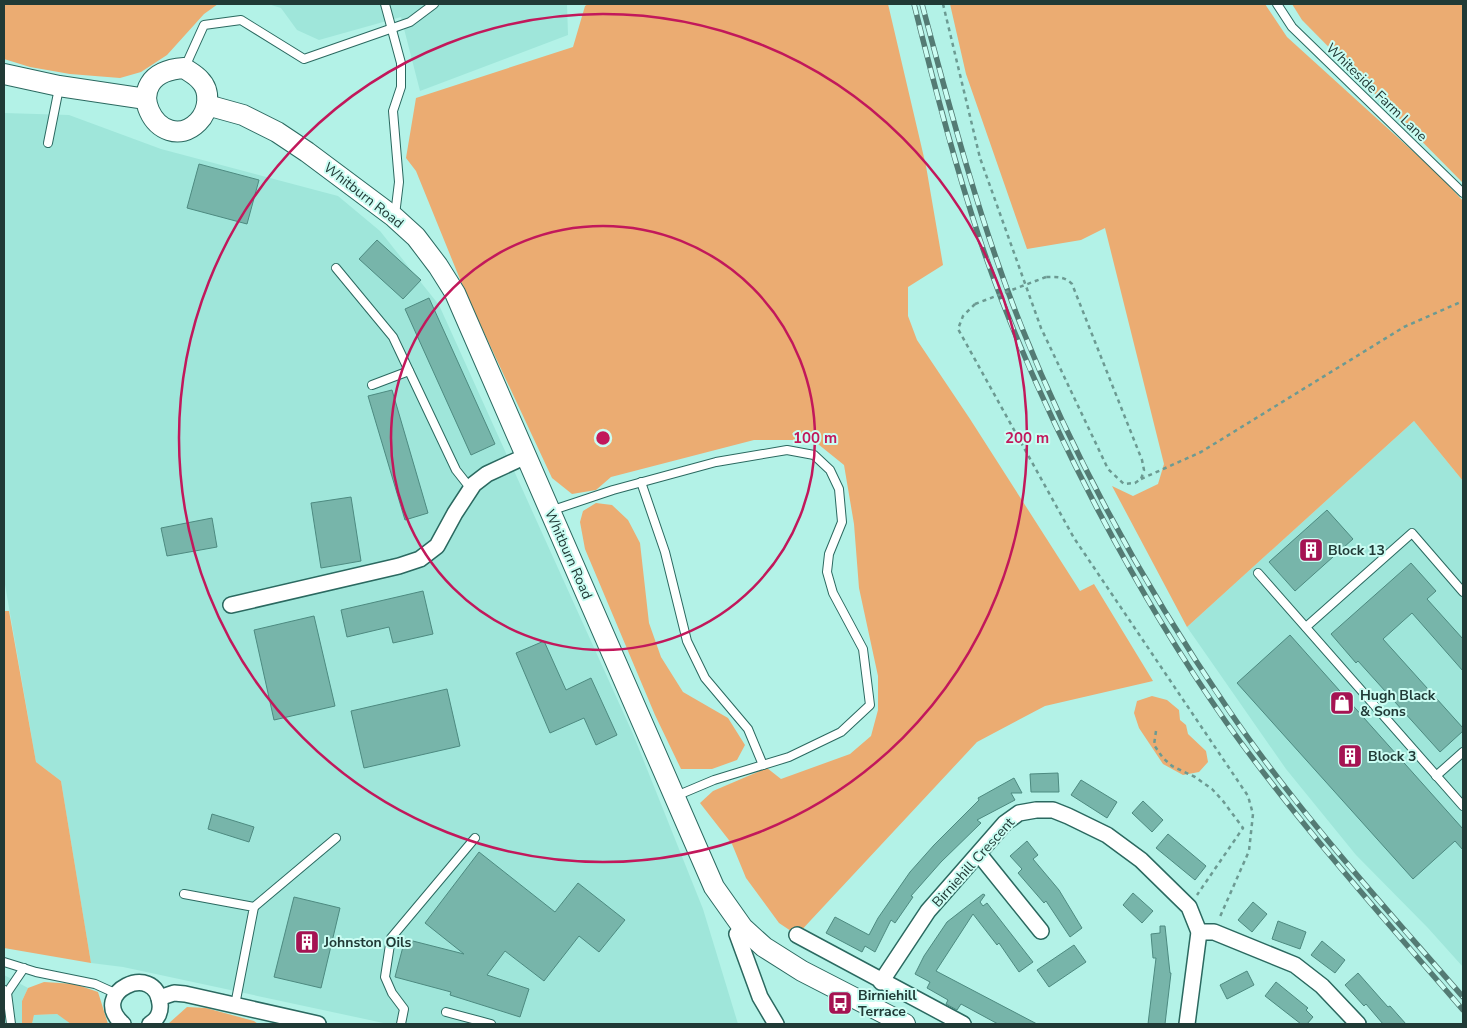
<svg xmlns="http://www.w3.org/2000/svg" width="1467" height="1028" font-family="'Nunito Sans',sans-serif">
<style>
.built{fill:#9fe6da}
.green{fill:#ebac72}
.building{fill:#77b5aa;stroke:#4d8a80}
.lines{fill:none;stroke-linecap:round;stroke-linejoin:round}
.service-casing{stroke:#2b6960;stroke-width:10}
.minor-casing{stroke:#2b6960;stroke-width:18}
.secondary-casing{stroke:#2b6960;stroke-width:22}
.path{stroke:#6c9a92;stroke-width:2.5;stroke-dasharray:4 4;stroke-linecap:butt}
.service{stroke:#fff;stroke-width:8}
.minor{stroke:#fff;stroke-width:15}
.secondary{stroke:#fff;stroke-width:20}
.rail-casing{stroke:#547b74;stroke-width:5.5}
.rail{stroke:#cbfdf3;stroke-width:4;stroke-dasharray:11;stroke-linecap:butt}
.path-bridge{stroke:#6c9a92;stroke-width:2.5;stroke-dasharray:4 4;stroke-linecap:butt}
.ring{fill:none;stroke:#c2185b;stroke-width:2.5}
.labels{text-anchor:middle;stroke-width:4;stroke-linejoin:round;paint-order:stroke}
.street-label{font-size:14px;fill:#203a36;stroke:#cbfdf3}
.poi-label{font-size:14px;font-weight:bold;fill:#203a36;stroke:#cbfdf3;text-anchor:start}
.centre{fill:#c2185b;stroke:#cbfdf3;stroke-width:2.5}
.ring-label{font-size:15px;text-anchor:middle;font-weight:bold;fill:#c2185b;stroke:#cbfdf3;stroke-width:4;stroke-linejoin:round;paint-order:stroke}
</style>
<rect width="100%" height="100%" fill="#b3f2e7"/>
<g class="built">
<path d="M268,4H567L568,35L420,91L401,17L319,40L297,30L281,8Z"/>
<path d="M4,113L69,115L161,149L338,196L380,231L439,305L633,734L703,909L738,1024H388L123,967L91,963L61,781L36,762L4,579Z"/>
<path d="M1414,421L1463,481V967L1428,928L1356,855L1286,769L1187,627Z"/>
<path d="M4,975L28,988L22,1001V1024H4Z"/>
<path d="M57,1014L71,1023V1024H32L34,1015Z"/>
</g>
<g class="green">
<path d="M4,4H218L204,14L167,55L141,72L120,78L70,74L30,67L4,59Z"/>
<path d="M588,4H888L926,166L943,265L908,287V316L917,340L970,419L1080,591L1094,584L1153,681L1045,706L977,742L797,935L779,923L746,878L732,844L700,803L713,791L767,768L781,779L850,754L871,736L878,710V676L859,588L854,524L844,465L813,440H754L611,477L596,490L572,494L552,478L466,294L416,171L406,158L416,98L573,47L585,6Z"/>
<path d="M950,4H1265L1287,37L1438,174L1463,201V481L1414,421L1187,627L1112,486L1133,496L1158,484L1164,464L1105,228L1081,240L1027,249L966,74Z"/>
<path d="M1292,4H1463V183L1302,20Z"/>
<path d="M596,503L612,505L628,520L640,543L649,623L661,657L683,692L728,718L745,745L737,760L712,769H681L655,715L585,549L580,522L583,511Z"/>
<path d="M4,611H9L36,762L61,781L91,963L4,948Z"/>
<path d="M1152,696L1167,700L1179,710L1180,720L1186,725L1188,734L1206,751L1208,762L1199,772L1183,775L1163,764L1139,728L1134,713L1137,701Z"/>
<path d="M44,982L75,984L98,992L108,1024H71L57,1014L34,1015L32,1024H22V1001L28,988Z"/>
<path d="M187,1007L206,1008L254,1021L258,1024H168Z"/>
</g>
<g class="building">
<path d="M199,164L259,180L247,224L187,208Z"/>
<path d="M377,240L421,280L403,299L359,259Z"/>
<path d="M429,298L495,444L471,455L405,309Z"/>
<path d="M392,390L428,513L405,520L368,396Z"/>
<path d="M351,497L361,561L321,568L311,503Z"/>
<path d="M1327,510L1353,539L1295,591L1269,562Z"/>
<path d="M212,518L217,547L167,556L161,528Z"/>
<path d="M1411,563L1436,591L1427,599L1463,639V671L1412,613L1383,639L1463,728V731L1440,752L1358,661L1356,663L1331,634Z"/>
<path d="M423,591L433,634L393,643L389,627L347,637L341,610Z"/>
<path d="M314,616L335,706L274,720L254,630Z"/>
<path d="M1290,635L1463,829V850L1455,841L1413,879L1237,683Z"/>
<path d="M544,641L566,690L591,678L617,735L596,745L584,718L550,733L516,653Z"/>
<path d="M447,689L460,746L364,768L351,711Z"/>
<path d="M1058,773L1059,792H1031L1030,774Z"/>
<path d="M1014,778L1022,793H1011L1015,800L977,820L981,823L941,862L911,896L913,897L895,923L891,920L875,952L865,946L862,952L826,933L835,917L869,935L878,918L910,872L934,845L979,800L978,798Z"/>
<path d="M1081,780L1117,802L1107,818L1071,795Z"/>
<path d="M1143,801L1163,820L1152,832L1132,813Z"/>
<path d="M212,814L254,827L249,842L208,829Z"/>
<path d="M1168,834L1206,866L1195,880L1156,848Z"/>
<path d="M1027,841L1038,855L1033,859L1059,890L1082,928L1070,937L1046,901L1044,903L1018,873L1022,869L1010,856Z"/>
<path d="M479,852L555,912L578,883L625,920L599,952L579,936L544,981L505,951L487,975L529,989L520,1017L450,995L451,992L395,977L405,939L464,954L425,923Z"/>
<path d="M1133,893L1153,911L1142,923L1123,905Z"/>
<path d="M983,894L985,895L980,902L983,906L987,903L1033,962L1019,972L999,943L997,945L973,914L936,971L1037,1024H998L961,1004L957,1010L946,1004L948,1000L927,988L930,982L915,974L924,956L947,922Z"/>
<path d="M294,897L340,908L321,988L274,977Z"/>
<path d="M1253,902L1267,914L1252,932L1238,920Z"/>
<path d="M1278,921L1306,932L1300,949L1272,939Z"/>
<path d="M1160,926H1165L1170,973H1171L1165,1024H1148L1156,958H1153L1151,934L1160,933Z"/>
<path d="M1322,941L1345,960L1335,973L1311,955Z"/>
<path d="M1074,945L1086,962L1049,987L1037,970Z"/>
<path d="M1247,971L1254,985L1227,999L1220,985Z"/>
<path d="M1358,973L1388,1007L1390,1006L1406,1024H1383L1366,1004L1364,1006L1345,985Z"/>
<path d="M1276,982L1308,1008L1306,1010L1313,1017L1307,1024H1301L1265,996Z"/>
</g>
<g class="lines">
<defs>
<g id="service">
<path d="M385,4L401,63V87L393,111L399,182L395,215"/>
<path d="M1277,4L1292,27L1463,193"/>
<path d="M185,67L204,25L241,20L304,59L410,22L434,4"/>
<path d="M48,143L59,88"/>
<path d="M336,268L393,337L456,470L471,489"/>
<path d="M372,385L409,371"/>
<path d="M641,482L665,552L687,641L705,678L748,729L763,765"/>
<path d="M550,511L613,490L716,462L787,450L814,455L830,470L839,489L842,522L829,554L827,572L833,593L863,649L870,705L841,732L789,757L714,780L676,796"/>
<path d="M1258,573L1463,806"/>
<path d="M1306,627L1412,533L1463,592"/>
<path d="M1436,776L1463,752"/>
<path d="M184,894L254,907L235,1005"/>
<path d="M254,907L336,838"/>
<path d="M4,962L36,972L95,984L117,994"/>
<path d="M4,990L7,993L11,1024"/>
<path d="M7,993L24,968"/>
<path d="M446,1012L491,1024"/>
<path d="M401,1024L404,1009L392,993L385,977L391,938L475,838"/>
</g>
<g id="minor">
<path d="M231,605L399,566L420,559L437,546L455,513L474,484L487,474L526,456"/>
<path d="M979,854L1041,931"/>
<path d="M743,928L737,934L760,997L776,1024"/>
<path d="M1199,932H1214L1295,965L1322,986L1358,1024"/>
<path d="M797,935L963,1024"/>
<path d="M881,982L928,911L1005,823L1019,813L1036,810H1053L1068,816L1107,835L1141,860L1189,907L1199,932L1187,1024"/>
<path d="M159,998L174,993L185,994L318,1024"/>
<path d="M123,1024C87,993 156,960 160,1004C161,1012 157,1020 150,1024"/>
</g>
<g id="secondary">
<path d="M184,68C190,72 196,75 200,80C211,91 209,111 198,122C160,160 111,73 184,68Z"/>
<path d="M4,74L59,86L146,99"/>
<path d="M207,105L243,115L277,132L307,152L394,217L416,237L438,266L455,293L714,887L743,928L764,947L802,971L905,1024"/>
</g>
</defs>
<use href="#service" class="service-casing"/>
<use href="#minor" class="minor-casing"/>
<use href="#secondary" class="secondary-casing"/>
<g class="path">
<path d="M943,4L980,158L1041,328L1108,469L1124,484L1135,483L1141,479L1144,470L1142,460L1072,284C1064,276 1057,277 1046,277"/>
<path d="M975,304L963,316L958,329L1074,538L1248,796L1253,814L1249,851L1219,919"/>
<path d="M1141,479L1201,452L1404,327L1463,301"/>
<path d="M1156,731L1154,745L1163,758L1172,766L1195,777L1212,789L1223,801L1243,828L1197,895"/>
</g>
<use href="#service" class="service"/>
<use href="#minor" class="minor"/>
<use href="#secondary" class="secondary"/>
<defs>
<g id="rail">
<path d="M914,4C933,81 953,158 978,234C1010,330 1052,423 1099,512C1137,584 1179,655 1226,722C1298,823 1382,916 1463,1010"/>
<path d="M922,4C951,113 980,223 1022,328C1076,463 1148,592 1230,712C1299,813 1383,905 1463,997"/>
</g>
</defs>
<use href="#rail" class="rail-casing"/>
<use href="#rail" class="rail"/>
<path class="path-bridge" d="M975,304L1046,277"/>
</g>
<g class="ring">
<circle cx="603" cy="438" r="212"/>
<circle cx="603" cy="438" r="424"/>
</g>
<defs>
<symbol id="building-square" viewBox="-11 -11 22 22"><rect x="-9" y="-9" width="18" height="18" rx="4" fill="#a51352" stroke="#cbfdf3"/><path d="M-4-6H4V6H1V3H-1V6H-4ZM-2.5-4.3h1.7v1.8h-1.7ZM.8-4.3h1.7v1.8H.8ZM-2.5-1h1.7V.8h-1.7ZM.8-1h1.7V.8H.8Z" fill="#fff"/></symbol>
<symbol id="shop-square" viewBox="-11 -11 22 22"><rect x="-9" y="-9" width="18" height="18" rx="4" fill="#a51352" stroke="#cbfdf3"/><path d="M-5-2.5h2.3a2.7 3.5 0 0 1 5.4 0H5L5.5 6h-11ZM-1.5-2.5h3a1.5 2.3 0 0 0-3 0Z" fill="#fff"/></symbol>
<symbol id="bus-square" viewBox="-11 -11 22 22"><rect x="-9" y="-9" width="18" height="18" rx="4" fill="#a51352" stroke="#cbfdf3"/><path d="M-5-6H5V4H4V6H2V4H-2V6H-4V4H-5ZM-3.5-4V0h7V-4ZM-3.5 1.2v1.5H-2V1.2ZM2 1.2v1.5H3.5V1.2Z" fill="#fff"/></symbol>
</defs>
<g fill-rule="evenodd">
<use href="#building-square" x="1297" y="536" width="28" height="28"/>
<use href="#shop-square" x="1328" y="689" width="28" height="28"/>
<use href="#building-square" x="1336" y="742" width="28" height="28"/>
<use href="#building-square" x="293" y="928" width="28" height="28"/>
<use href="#bus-square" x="826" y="989" width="28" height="28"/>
</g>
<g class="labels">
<g class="street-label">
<text transform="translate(1377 92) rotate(44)" y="5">Whiteside Farm Lane</text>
<text transform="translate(364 195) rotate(38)" y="5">Whitburn Road</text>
<text transform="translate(569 554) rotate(66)" y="5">Whitburn Road</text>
<text transform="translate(973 862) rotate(-48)" y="5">Birniehill Crescent</text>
</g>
<g class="poi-label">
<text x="1328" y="555">Block 13</text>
<text x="1360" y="700">Hugh Black<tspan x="1360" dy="16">&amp; Sons</tspan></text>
<text x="1368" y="761">Block 3</text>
<text x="324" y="947">Johnston Oils</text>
<text x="858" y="1000">Birniehill<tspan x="858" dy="16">Terrace</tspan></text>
</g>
</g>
<circle cx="603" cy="438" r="8" class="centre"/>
<g class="ring-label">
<text x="815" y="443">100 m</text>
<text x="1027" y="443">200 m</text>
</g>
<rect width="1467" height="1028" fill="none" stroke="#203a36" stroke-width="10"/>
</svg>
